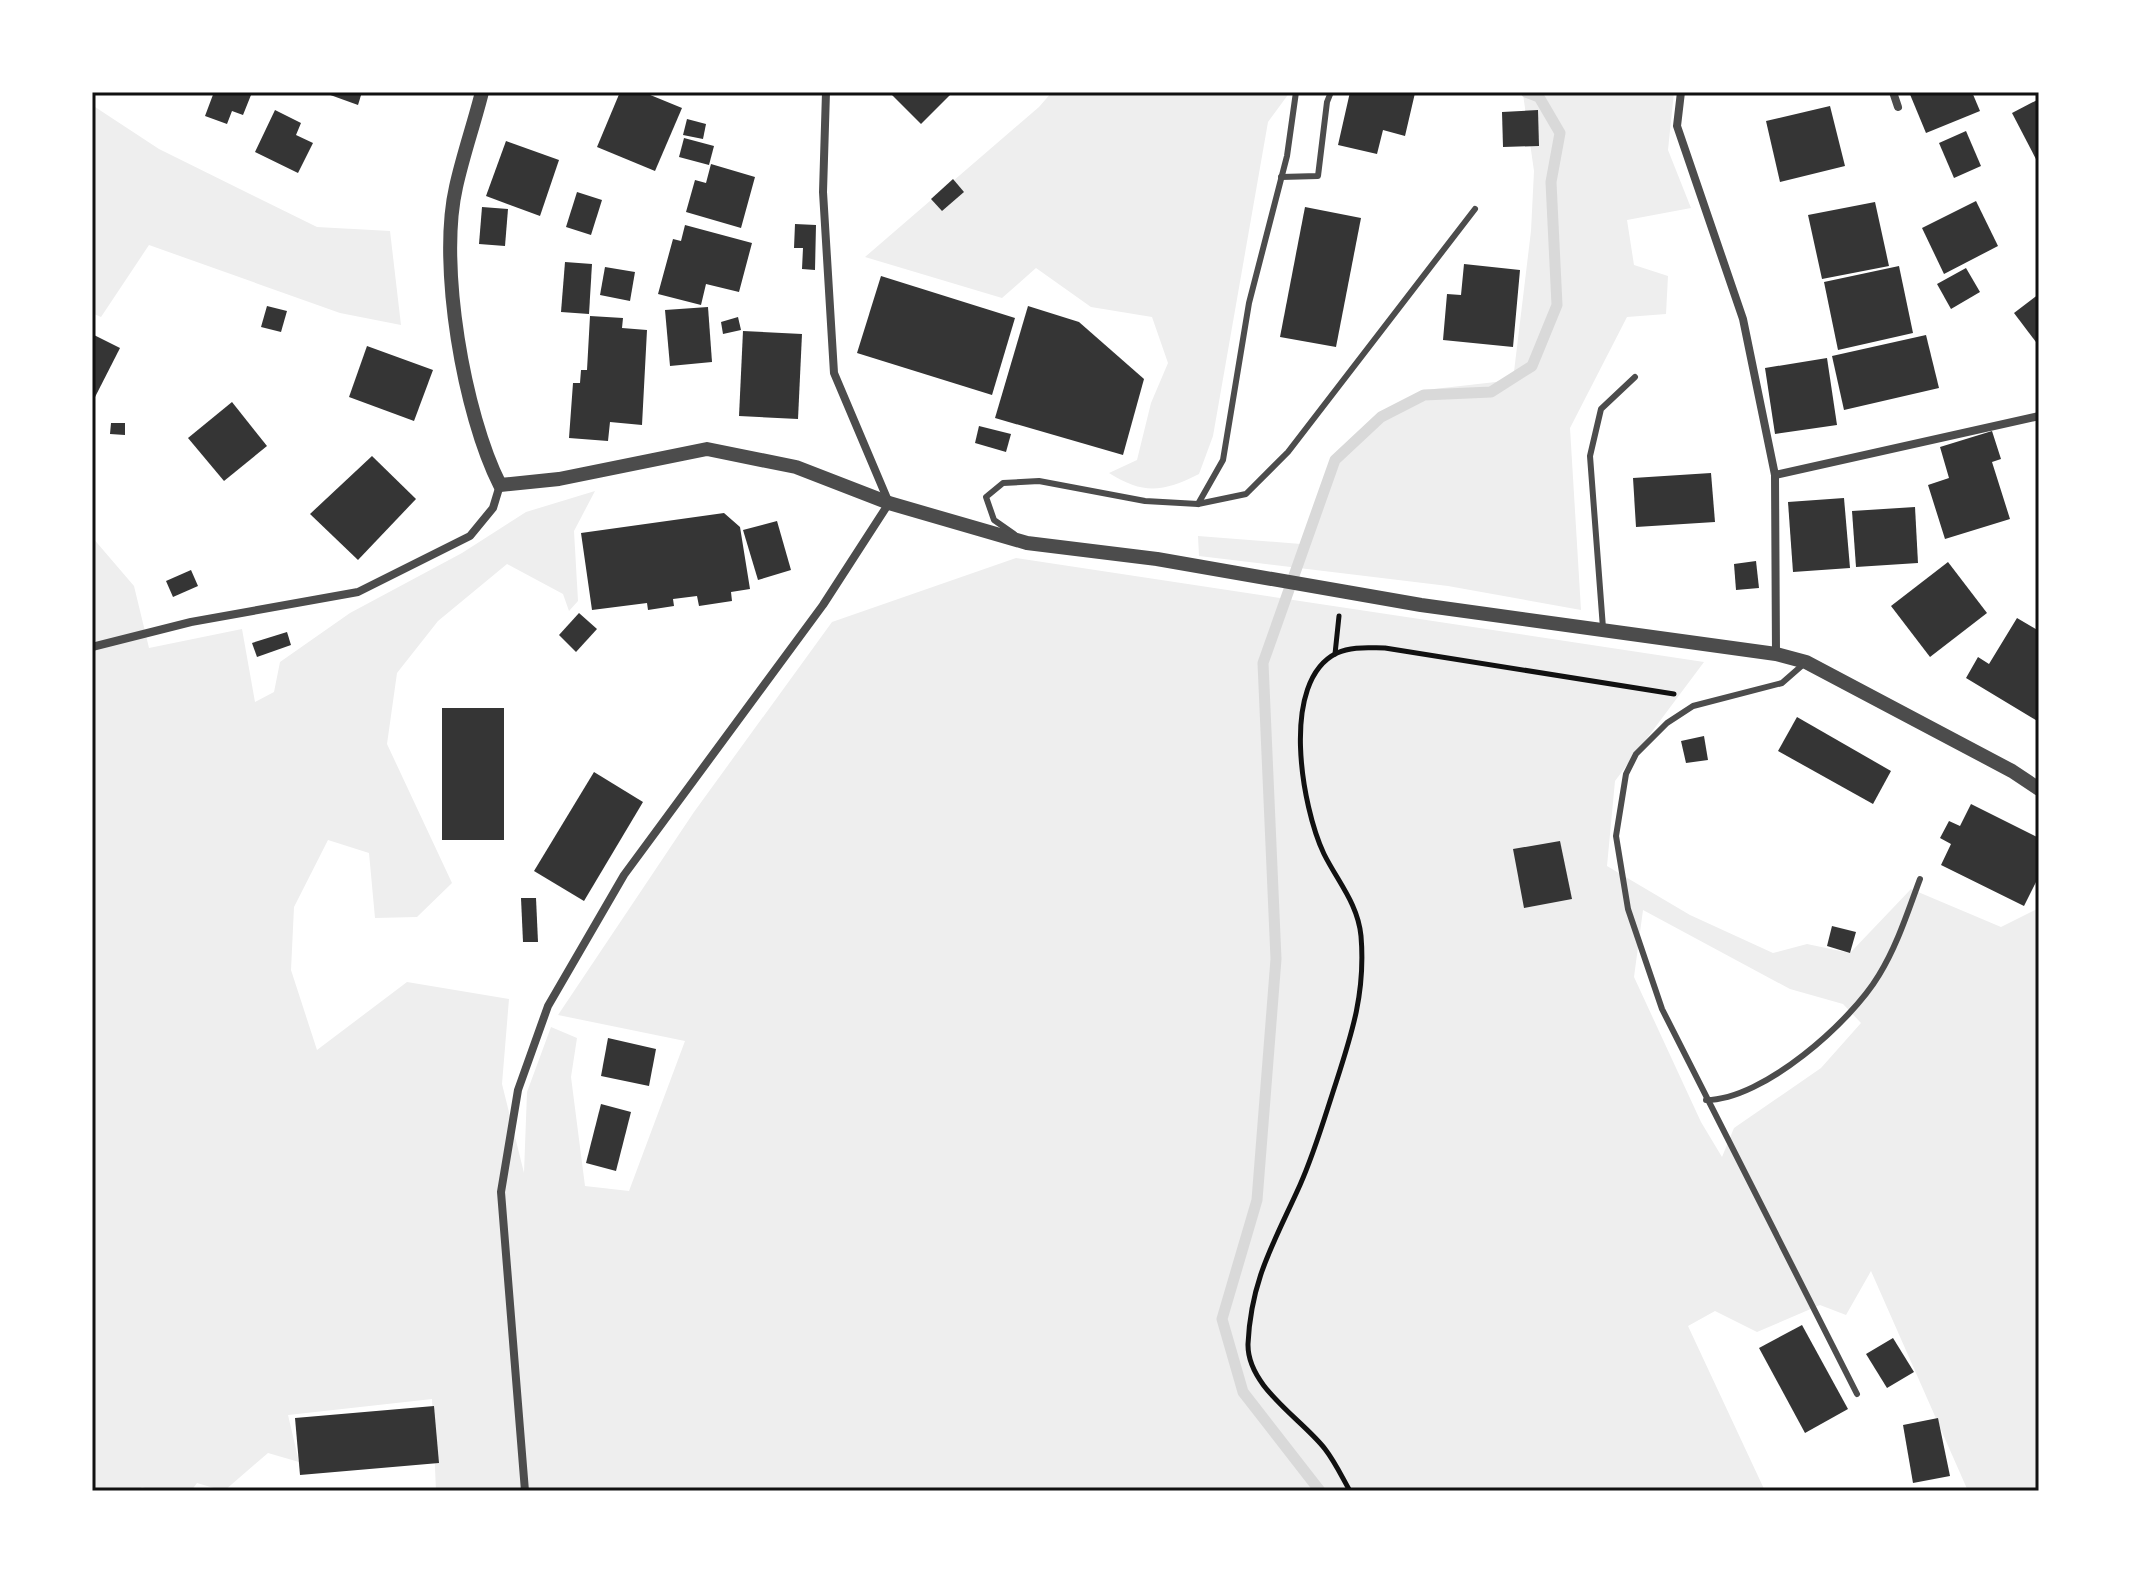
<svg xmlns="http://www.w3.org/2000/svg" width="2131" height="1583" font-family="'Source Serif 4',serif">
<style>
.green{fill:#eee;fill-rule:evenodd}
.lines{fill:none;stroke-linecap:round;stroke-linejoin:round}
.stream{stroke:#d9d9d9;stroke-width:11}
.building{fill:#353535}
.path{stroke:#111;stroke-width:5}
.service{stroke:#4c4c4c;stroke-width:6}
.minor{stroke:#4c4c4c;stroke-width:8}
.tertiary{stroke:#4c4c4c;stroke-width:14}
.neatline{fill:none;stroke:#111;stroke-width:3}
</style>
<rect width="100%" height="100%" fill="#fff"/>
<g class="green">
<path d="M1052,92H1290L1268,122L1213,436L1199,474C1163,492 1144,495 1109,473L1137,460L1151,403L1168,363L1152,317L1091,307L1036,268L1002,298L865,257L1039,107Z"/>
<path d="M1519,92H1674L1668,150L1691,208L1627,220L1634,265L1668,276L1666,314L1627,317L1570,428L1581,610L1448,586L1199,556L1198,536L1301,544L1340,449L1385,410L1434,389L1513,380L1531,231L1534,171L1523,94Z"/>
<path d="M92,105L159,149L317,227L390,231L401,325L340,313L149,245L101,317L92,313Z"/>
<path d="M595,491L574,531L578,601L569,611L563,594L507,564L438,621L397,673L387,744L452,883L417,917L375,918L369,853L328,840L294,907L291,970L317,1050L407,982L509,999L502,1084L524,1173L527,1092L551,1027L577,1038L571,1077L585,1186L629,1191L685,1041L558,1015L694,812L832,622L1016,558L1704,662L1615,781L1607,866L1690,915L1773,953L1807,944L1850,953L1911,889L2001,927L2039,908V1491H1968L1871,1271L1846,1315L1820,1305L1757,1332L1715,1311L1688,1326L1765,1491H436L432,1399L288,1415L299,1462L268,1453L224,1491L197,1483L191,1491H155L142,1487L136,1491H92V537L134,586L149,648L242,629L255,702L274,692L280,662L350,613L462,553L526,512ZM1643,910L1790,989L1843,1004L1861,1023L1821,1068L1734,1128L1722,1157L1701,1122L1634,977Z"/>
</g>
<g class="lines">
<path class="stream" d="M1320,1491L1243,1392L1222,1319L1257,1200L1276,959L1263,663L1335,460L1381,417L1424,395L1491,392L1532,366L1557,305L1551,182L1560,133L1539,97L1526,92"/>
</g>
<g class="building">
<path d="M214,92L251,95L243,115L232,111L227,124L205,116Z"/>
<path d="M322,92H362L358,105Z"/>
<path d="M620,92H643L682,108L655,171L597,147Z"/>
<path d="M889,92H953L921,124Z"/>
<path d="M1350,92L1415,93L1405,136L1383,130L1377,154L1338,145Z"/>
<path d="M1909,92H1972L1980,111L1926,133Z"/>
<path d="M2039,99V165L2012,113Z"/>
<path d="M1830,106L1845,166L1780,182L1766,121Z"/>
<path d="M275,110L301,123L296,135L313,143L298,173L255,152Z"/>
<path d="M1538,110L1539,146L1503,147L1502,112Z"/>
<path d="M687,119L706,124L703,139L683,135Z"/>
<path d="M1966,131L1981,166L1954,178L1939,143Z"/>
<path d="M684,138L714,146L709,165L679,157Z"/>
<path d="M506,141L559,160L540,216L486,196Z"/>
<path d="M711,164L755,177L741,228L686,212L695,180L706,183Z"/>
<path d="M953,179L964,192L942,211L931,199Z"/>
<path d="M577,192L602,200L591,235L566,227Z"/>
<path d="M1976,201L1998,246L1944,274L1922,228Z"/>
<path d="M1875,202L1889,266L1822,279L1808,215Z"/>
<path d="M482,207L508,209L505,246L479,244Z"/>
<path d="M1305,207L1361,218L1336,347L1280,337Z"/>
<path d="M795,224L816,225L815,270L802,269L803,248H794Z"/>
<path d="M685,225L752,243L739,292L706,284L701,305L658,294L673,239L681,241Z"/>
<path d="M565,262L592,264L589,314L561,312Z"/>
<path d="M1464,264L1520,270L1513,347L1443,340L1447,294L1461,295Z"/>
<path d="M1899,266L1913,333L1838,350L1824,282Z"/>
<path d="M605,267L635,272L630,301L600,295Z"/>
<path d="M1966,268L1980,292L1951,309L1937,284Z"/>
<path d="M881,276L1015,318L992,395L857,353Z"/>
<path d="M2039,294V346L2014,313Z"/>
<path d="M267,306L287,311L281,332L261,327Z"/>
<path d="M1028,306L1079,322L1144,379L1123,455L995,418Z"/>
<path d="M708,307L712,362L670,366L665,310Z"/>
<path d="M590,316L623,318L622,328L647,330L642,425L610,422L608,441L569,438L573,383H580L581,370H587Z"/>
<path d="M738,317L741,330L723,334L721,322Z"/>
<path d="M743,331L802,334L798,419L739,416Z"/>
<path d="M92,334L120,348L92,403Z"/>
<path d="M1926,335L1939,388L1844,410L1832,356Z"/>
<path d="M367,346L433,370L414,421L349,397Z"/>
<path d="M1827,358L1837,425L1775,434L1765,368Z"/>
<path d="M232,402L267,446L224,481L188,438Z"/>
<path d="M111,423H125V435L110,434Z"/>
<path d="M979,426L1011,434L1006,452L975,443Z"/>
<path d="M1992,431L2001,459L1992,462L2010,519L1945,539L1928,485L1949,478L1940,447Z"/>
<path d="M372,456L416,499L358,560L310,514Z"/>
<path d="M1711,473L1715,522L1636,527L1633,478Z"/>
<path d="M1844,498L1850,568L1793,572L1788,502Z"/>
<path d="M1915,507L1918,563L1856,567L1852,511Z"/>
<path d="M724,513L740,527L750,589L731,592L732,601L699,606L697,596L673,599L674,606L648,610L647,603L592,610L581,533Z"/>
<path d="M777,521L791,570L758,580L743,530Z"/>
<path d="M1756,561L1759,588L1736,590L1734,564Z"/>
<path d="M1948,562L1987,613L1930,657L1891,606Z"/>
<path d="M191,570L198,586L173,597L166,581Z"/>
<path d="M579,613L597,629L576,652L559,635Z"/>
<path d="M2017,618L2039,631V722L1966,678L1978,657L1989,664Z"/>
<path d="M287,632L291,645L257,657L252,643Z"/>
<rect x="442" y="708" width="62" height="132"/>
<path d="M1797,717L1891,771L1873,804L1778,751Z"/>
<path d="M1704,736L1708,760L1686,763L1681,741Z"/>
<path d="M594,772L643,802L584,901L534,871Z"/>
<path d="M1971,804L2039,838V876L2024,906L1941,865L1951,844L1940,838L1949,821L1960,826Z"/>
<path d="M1560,841L1572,899L1524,908L1513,849Z"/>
<path d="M521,898H536L538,942H523Z"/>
<path d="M1832,926L1856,932L1850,953L1827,946Z"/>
<path d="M608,1038L656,1049L649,1086L601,1076Z"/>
<path d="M601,1104L631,1112L616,1171L586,1163Z"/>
<path d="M1802,1325L1848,1409L1805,1433L1759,1348Z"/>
<path d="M1893,1338L1914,1372L1887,1388L1866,1354Z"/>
<path d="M434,1406L439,1463L300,1475L295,1418Z"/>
<path d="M1938,1418L1950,1476L1913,1483L1903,1425Z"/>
</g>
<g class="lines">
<g class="path">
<path d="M1335,654L1339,616"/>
<path d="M1350,1491C1342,1477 1335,1462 1325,1449C1302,1419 1247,1387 1248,1344C1251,1279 1274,1243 1300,1185C1313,1156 1322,1126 1332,1095C1350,1039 1366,996 1361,936C1358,904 1338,882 1324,854C1302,808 1279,681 1337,653C1352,646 1369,648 1385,648L1674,694"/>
</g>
<g class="service">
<path d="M1281,177L1318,176L1327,102L1331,92"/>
<path d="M1198,504L1223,460L1249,303L1287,156L1296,92"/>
<path d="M1014,534L994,520L986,497L1003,483L1039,481L1145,501L1198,504L1246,494L1288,452L1475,209"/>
<path d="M1603,628L1590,456L1601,409L1635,377"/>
<path d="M1806,662L1782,683L1693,706L1667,723L1636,754L1626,774L1616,836L1628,909L1662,1009L1857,1394"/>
<path d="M1706,1100C1763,1100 1851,1022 1879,975C1897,946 1908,911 1920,879"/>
</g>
<g class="minor">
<path d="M1681,92L1677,126L1743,319L1775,475L1776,654"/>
<path d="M1893,92L1898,107"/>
<path d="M1775,475L2039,416"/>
<path d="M92,647L191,622L358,592L470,536L493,508L500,485"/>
<path d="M525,1491L501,1192L518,1090L548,1006L624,875L823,605L889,503L834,373L823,192L826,92"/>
</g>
<path class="tertiary" d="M482,92C474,124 463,155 456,187C438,265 464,414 500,485L559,479L707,449L796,467L889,503L1027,543L1157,559L1421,605L1776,654L1806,662L2012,771L2039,789"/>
</g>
<rect width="2131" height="1583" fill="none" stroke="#ffffff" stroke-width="188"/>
<rect x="94" y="94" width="1943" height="1395" class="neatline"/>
</svg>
